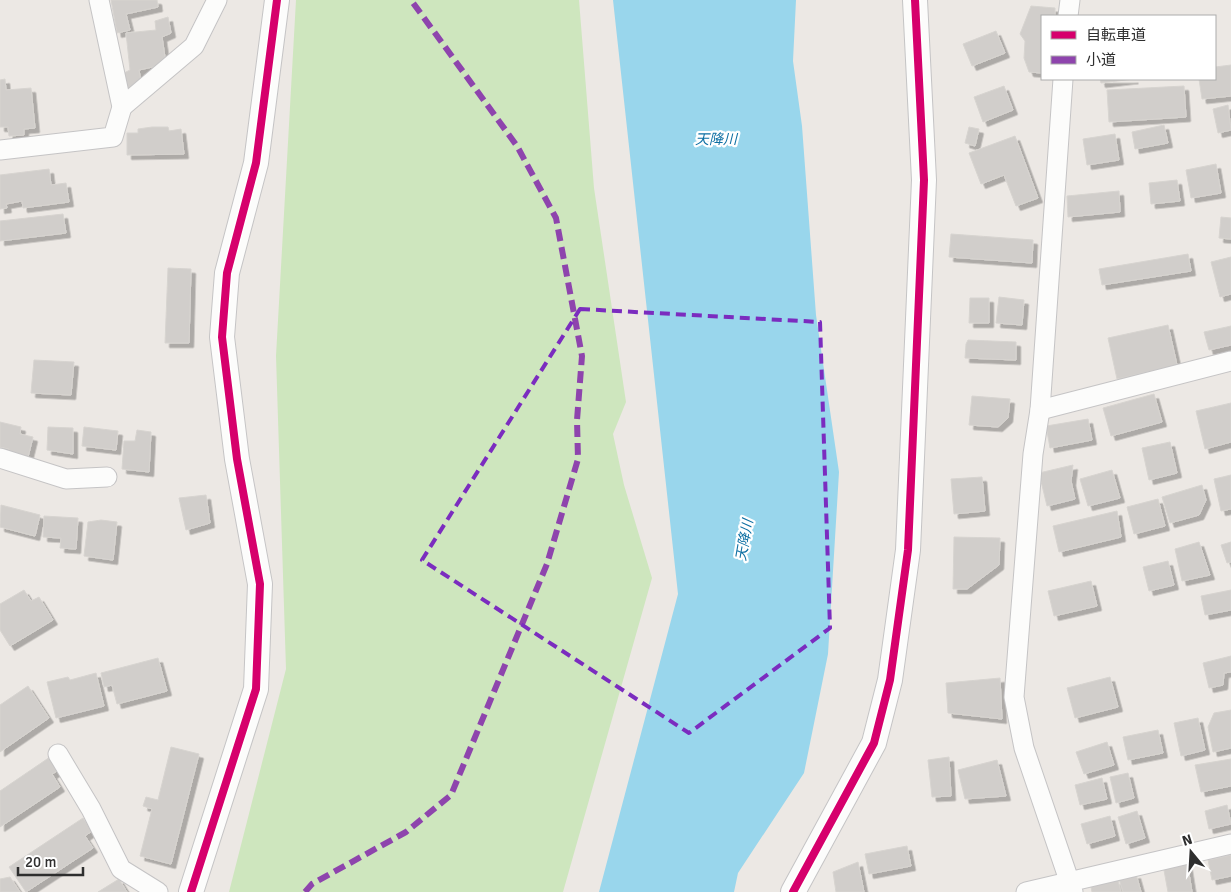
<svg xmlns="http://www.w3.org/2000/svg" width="1231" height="892" font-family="Signika,'Noto Sans JP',sans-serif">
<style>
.green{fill:#cee6be}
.water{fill:#99d6ec}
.building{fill:#d1cecb;stroke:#d7d4d0;filter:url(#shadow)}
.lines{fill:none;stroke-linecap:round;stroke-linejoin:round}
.minor-casing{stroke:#c5c4c5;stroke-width:21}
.tertiary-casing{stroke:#c5c4c5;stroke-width:26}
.minor{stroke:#fcfcfb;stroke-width:19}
.tertiary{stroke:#fcfcfb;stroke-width:24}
.quiet{stroke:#8e44ad;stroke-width:6;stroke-dasharray:12 6;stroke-linecap:butt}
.cycleway-casing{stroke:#fff;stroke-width:11}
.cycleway{stroke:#d6006c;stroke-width:8}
.marked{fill:none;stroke:#7b2cbf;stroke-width:4;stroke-dasharray:10 6;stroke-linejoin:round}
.labels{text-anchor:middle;stroke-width:4.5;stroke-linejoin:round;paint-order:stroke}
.water-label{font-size:14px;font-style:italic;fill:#0d6fa3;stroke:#fff}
</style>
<defs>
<filter id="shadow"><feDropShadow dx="4.5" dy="4.5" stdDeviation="0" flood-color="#0004"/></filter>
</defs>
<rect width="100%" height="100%" fill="#ece8e4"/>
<path class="green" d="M296,0H579L594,188L626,402L613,434L624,485L652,578L563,892H229L286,669L276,356Z"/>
<path class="water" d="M613,0H796L793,61L802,126L816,315L839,472L828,654L804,773L738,873L734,892H599L678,594Z"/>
<g class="building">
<path d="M111,0H157L158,7L126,14L130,30L117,33Z"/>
<path d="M1031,6L1055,8V16H1042V73L1029,72L1024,58L1025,41L1020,34Z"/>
<path d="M168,17L171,33L162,37L166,64L139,70L142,88L125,93L122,74L130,70L126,33L156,30L155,21Z"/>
<path d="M996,31L1005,53L972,66L963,44Z"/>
<path d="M1231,65V96L1202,99L1199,79H1215V67Z"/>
<path d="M5,79L6,90L31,88L35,128L24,129V135L9,136L8,127H0V80Z"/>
<path d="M1100,79H1134L1101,83Z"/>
<path d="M1004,86L1013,110L983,122L974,97Z"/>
<path d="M1184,86L1186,117L1109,122L1107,90Z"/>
<path d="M1228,105L1231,130L1218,133L1213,109Z"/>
<path d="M1164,125L1168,143L1135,149L1132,132Z"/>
<path d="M152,127H168L169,131L181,129L184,154L127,155V133H138V129Z"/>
<path d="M969,127L979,129L975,146L965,143Z"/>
<path d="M1115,134L1119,160L1087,165L1083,139Z"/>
<path d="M1015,136L1038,198L1016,206L1004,175L981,184L969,153Z"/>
<path d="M1216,164L1221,193L1191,198L1186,170Z"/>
<path d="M49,169L51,185L66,183L69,202L23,208L22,201L6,204L7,208L0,209V175Z"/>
<path d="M1177,180L1180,201L1151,204L1149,183Z"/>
<path d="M1119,191L1120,212L1068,217L1067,196Z"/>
<path d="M63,214L66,233L0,241V221Z"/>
<path d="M1221,217L1231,218V239L1219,238Z"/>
<path d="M951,234L1033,240L1032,263L949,257Z"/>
<path d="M1188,254L1191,271L1102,285L1099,269Z"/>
<path d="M1231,257V294L1220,297L1211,262Z"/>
<path d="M168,268L191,269L189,343H165Z"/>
<path d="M999,297L1024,300L1022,325L996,323Z"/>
<path d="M970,298H989V323H969Z"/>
<path d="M1168,325L1177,365L1117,379L1108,338Z"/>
<path d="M1231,326V345L1209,350L1204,332Z"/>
<path d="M968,340L1016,342V360L965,358L966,344Z"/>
<path d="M34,360L74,362L71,395L31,393Z"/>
<path d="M1154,394L1162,422L1111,436L1103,408Z"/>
<path d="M972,396L1010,399L1008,418L998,427L969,425Z"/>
<path d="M1231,403V442L1205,449L1196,411Z"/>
<path d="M1088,419L1092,440L1050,448L1046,426Z"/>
<path d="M0,422L21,427L20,434L33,437L27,461L7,456L9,449L0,447Z"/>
<path d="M48,427L73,428V454L47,450Z"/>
<path d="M84,427L118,431L116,450L82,446Z"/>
<path d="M137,430L151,432L149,472L122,469L124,441H135Z"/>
<path d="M1170,442L1177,473L1149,480L1142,448Z"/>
<path d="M1073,465L1071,481L1075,499L1047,506L1039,473Z"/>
<path d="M1112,470L1120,498L1088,506L1080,479Z"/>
<path d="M1231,475V509L1221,511L1214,479Z"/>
<path d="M982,477L985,511L954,514L951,479Z"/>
<path d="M1202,485L1206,500L1199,515L1170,523L1162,497Z"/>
<path d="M206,495L210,523L186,530L179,498Z"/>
<path d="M1158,499L1165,526L1134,534L1127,507Z"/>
<path d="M1,505L40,515L35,536L0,527Z"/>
<path d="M1117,511L1121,537L1059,552L1053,526Z"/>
<path d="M44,516L78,518L76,549L60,548L61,538L43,537Z"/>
<path d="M101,520L117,522L113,560L84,556L88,522Z"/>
<path d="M954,537L1000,538L999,565L967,589H953Z"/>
<path d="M1199,542L1210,575L1182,581L1175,549Z"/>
<path d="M1231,542V562L1227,563L1221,545Z"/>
<path d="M1168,561L1174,585L1149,591L1143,567Z"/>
<path d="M1091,581L1097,606L1054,616L1048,591Z"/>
<path d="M24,590L31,601L39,597L53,620L10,646L0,630V604Z"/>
<path d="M1231,590V610L1205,615L1201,596Z"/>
<path d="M1231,656V672L1224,673L1223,685L1209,688L1203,663Z"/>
<path d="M158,658L167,691L117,704L112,685L104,687L101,673Z"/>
<path d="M96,673L104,706L56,718L47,682L68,677L70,680Z"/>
<path d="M1110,677L1118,707L1075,718L1067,688Z"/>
<path d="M1000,678L1002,719L948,713L946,683Z"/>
<path d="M28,686L49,718L0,752V705Z"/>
<path d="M1231,710V748L1213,752L1208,727L1214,713Z"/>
<path d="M1198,718L1205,750L1181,756L1174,723Z"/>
<path d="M1158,730L1163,753L1128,760L1123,737Z"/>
<path d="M1107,742L1114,765L1084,774L1076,752Z"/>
<path d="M171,747L199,754L171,864L140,856L152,809L143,806L146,797L158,800Z"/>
<path d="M50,757L59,770L52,774L60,787L0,827V791Z"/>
<path d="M949,757L951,796L932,797L928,760Z"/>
<path d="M1231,759V786L1201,792L1195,765Z"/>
<path d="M997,760L1006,796L965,799L958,770Z"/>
<path d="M1128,773L1134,798L1116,803L1110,777Z"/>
<path d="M1102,778L1107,799L1080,805L1075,785Z"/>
<path d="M1227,805L1231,824L1209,829L1205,811Z"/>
<path d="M1137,811L1145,838L1126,844L1118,817Z"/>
<path d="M1110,816L1115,836L1087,844L1081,824Z"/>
<path d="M83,818L92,831L85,836L93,848L26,892L9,867Z"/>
<path d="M907,846L911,866L869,874L865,854Z"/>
<path d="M1231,855V876L1212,880L1208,860Z"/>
<path d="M1187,861L1192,892H1168L1163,865Z"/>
<path d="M858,862L864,892H836L833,872Z"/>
<path d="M1136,874L1141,892H1123L1119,879Z"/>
<path d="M10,877L20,892H0V879Z"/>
<path d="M119,879L127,892H98Z"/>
<path d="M1118,880L1121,892H1092L1091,887Z"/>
</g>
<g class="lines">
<defs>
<g id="minor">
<path d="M1068,16L1070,0"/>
<path d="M1063,79L1040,410L1033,454L1014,697L1024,748L1073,892"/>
<path d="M122,107L194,46L217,0"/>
<path d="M0,150L113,137L122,107L99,0"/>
<path d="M1040,410L1231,361"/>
<path d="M0,458L66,479L107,477"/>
<path d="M58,754L91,809L121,869L158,892"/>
<path d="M1026,892L1231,844"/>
</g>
<g id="tertiary">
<path d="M191,892L256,689L260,584L237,459L222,337L227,273L256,163L277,0"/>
<path d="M793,892L874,743L890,680L908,550L924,180L915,0"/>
</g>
</defs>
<use href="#minor" class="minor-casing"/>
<use href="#tertiary" class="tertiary-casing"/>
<use href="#minor" class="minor"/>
<use href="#tertiary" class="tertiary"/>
<path class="quiet" d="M305,892L312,884L406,832L451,795L547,564L578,459L577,420L582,356L556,218L517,146L411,0"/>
<defs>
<g id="cycleway">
<path d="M191,892L256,689L260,584L237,459L222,337L227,273L256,163L277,0"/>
<path d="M793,892L874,743L890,680L908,550L924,180L915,0"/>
</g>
</defs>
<use href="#cycleway" class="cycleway-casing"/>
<use href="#cycleway" class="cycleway"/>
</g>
<path class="marked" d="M580,309L820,322L830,628L689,733L422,560Z"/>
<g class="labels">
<g class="water-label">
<text x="716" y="144">天降川</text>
<text transform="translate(744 540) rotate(-80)" y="5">天降川</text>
</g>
</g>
<rect x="1041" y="15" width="175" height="65" fill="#ffffff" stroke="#ababab"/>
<rect x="1051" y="31" width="25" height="8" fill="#d6006c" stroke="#ababab"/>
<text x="1086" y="40" font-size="15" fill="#2e2e2e">自転車道</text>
<rect x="1051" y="56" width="25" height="8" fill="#8e44ad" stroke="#ababab"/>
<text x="1086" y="65" font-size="15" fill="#2e2e2e">小道</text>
<g transform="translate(1191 852) rotate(342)" stroke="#ffffff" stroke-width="4" paint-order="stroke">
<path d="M0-4L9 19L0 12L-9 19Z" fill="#2e2e2e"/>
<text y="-8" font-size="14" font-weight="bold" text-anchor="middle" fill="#2e2e2e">N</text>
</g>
<path d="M18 867v8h65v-8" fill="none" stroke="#2e2e2e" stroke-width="2.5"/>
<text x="25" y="867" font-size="15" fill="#2e2e2e" stroke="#ffffff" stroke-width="4" paint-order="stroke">20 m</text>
</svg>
